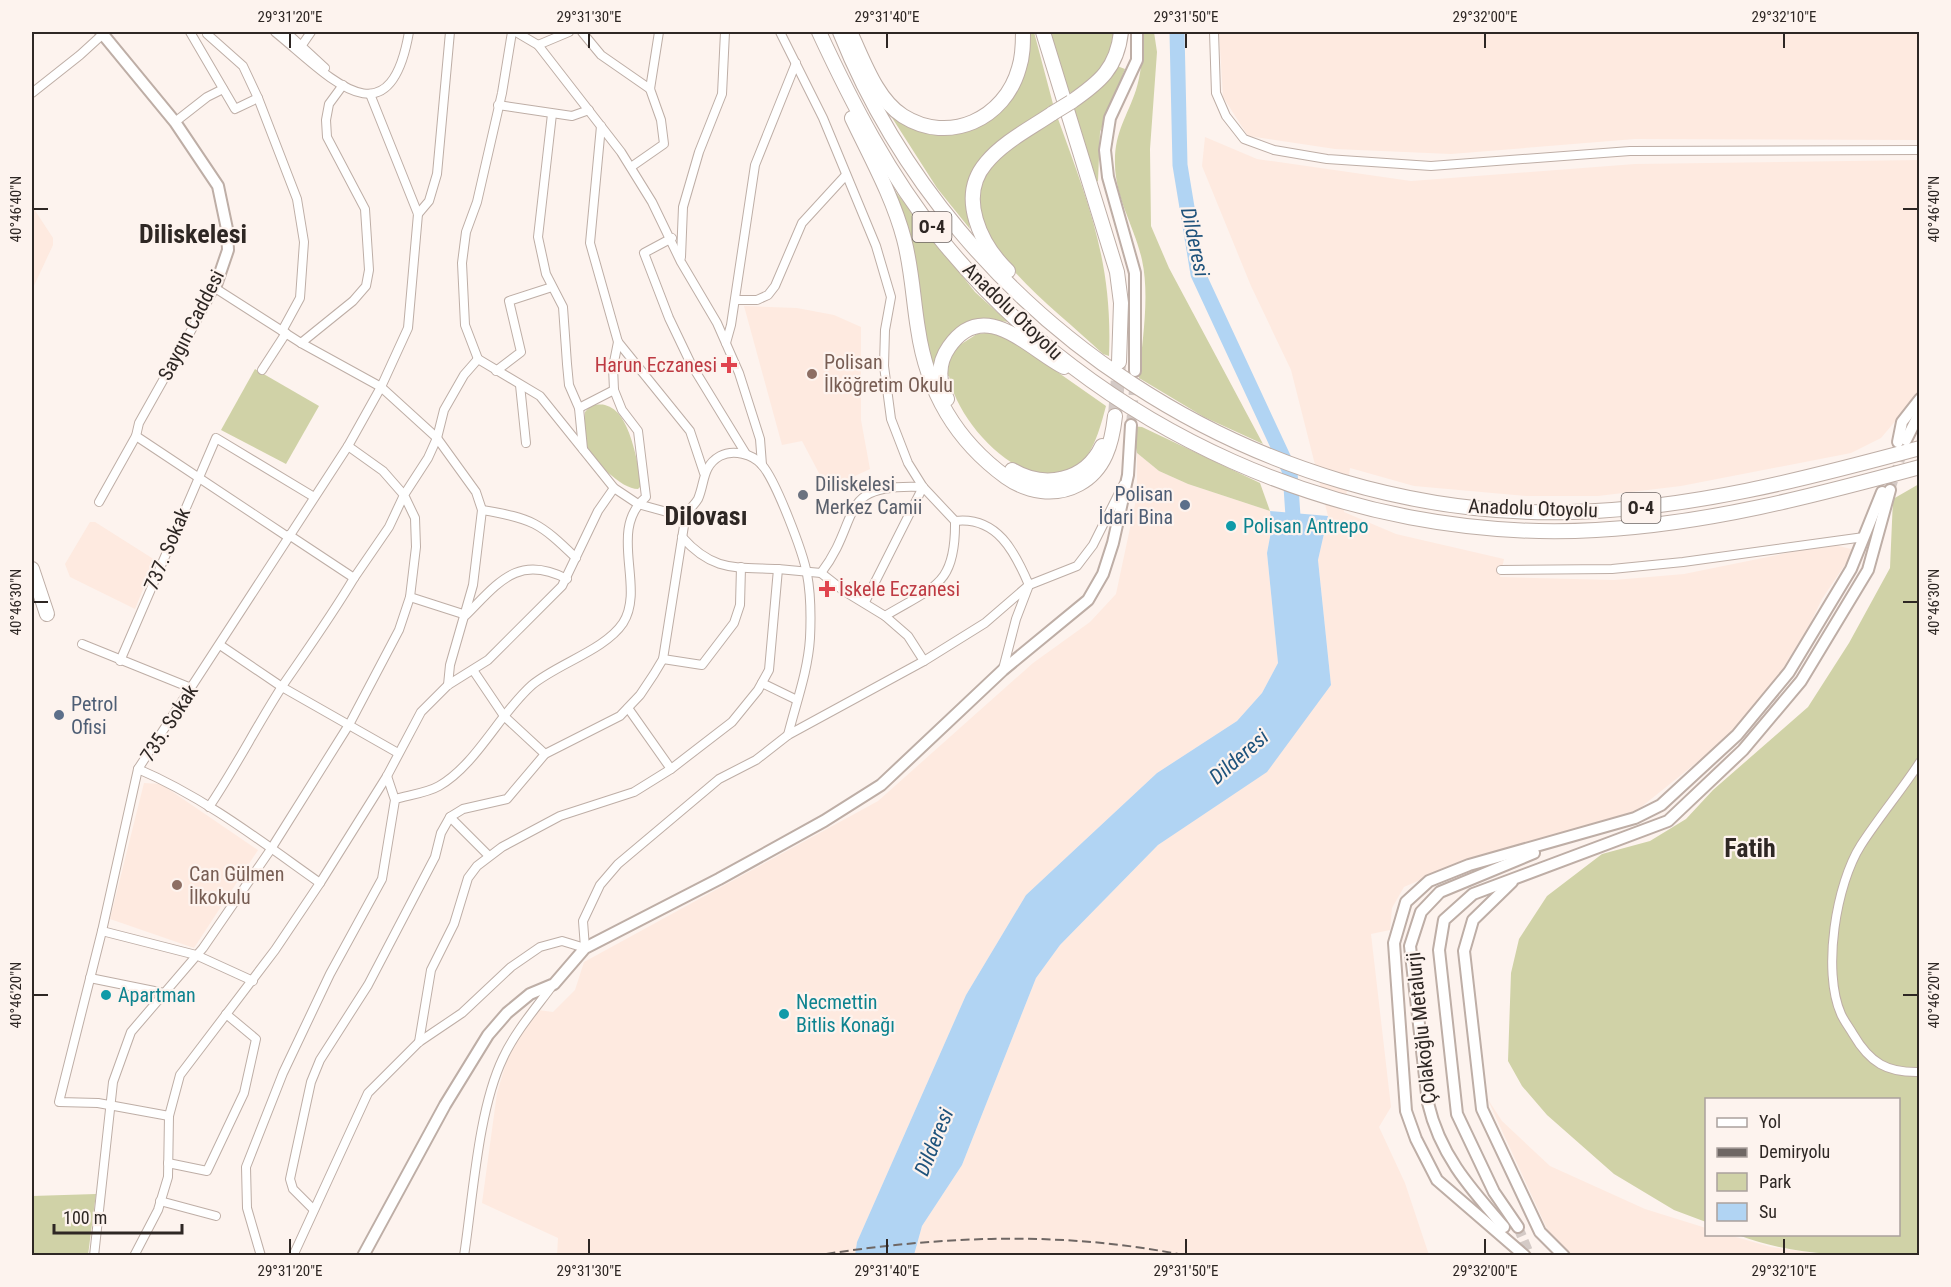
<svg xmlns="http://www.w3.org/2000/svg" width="1951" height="1287" font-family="'Roboto Condensed',sans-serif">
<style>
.built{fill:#feeae0}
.green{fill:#d0d2a7}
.water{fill:#b1d4f3}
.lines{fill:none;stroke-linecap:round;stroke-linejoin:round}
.river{stroke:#b1d4f3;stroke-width:15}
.secondary-tunnel{stroke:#d4cac6;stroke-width:10;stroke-dasharray:10 5;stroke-linecap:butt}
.highway-tunnel{stroke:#d4cac6;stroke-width:14;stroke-dasharray:14 7;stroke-linecap:butt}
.street-casing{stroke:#beaea6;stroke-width:10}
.secondary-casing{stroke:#beaea6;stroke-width:14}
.highway-casing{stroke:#beaea6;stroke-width:16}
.street{stroke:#fff;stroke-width:8}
.secondary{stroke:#fff;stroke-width:10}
.highway{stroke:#fff;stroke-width:14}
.rail{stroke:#6f6764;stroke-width:2;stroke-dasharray:9 4.5;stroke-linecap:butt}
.highway-bridge-casing{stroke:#beaea6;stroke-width:16;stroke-linecap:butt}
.highway-bridge{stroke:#fff;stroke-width:14}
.ticks{fill:none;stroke:#2e2724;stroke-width:2}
.health-dot{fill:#e0444e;stroke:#fdf3ee;stroke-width:2}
.education-dot{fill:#8d6e63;stroke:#fdf3ee;stroke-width:2}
.worship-dot{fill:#6b7280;stroke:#fdf3ee;stroke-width:2}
.service-dot{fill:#5c6f8a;stroke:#fdf3ee;stroke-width:2}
.culture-dot{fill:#0f9aa8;stroke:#fdf3ee;stroke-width:2}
.labels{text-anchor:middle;stroke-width:4.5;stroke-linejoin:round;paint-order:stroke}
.shield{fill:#fdf3ee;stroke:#6c6461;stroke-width:1.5}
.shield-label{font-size:18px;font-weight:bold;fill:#2e2724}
.street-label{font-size:20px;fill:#2e2724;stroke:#fdf3ee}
.education-label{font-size:20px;fill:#785e54;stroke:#fdf3ee;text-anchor:start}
.health-label{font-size:20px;fill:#be3a42;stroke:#fdf3ee;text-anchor:end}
.worship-label{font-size:20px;fill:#5b616d;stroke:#fdf3ee;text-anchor:start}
.service-label{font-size:20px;fill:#4e5e75;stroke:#fdf3ee;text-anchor:end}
.culture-label{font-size:20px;fill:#0d838f;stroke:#fdf3ee;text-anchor:start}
.water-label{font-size:21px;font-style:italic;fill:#1f537c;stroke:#fdf3ee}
.district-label{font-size:26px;font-weight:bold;fill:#2e2724;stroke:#fdf3ee}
.neatline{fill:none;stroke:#2e2724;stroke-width:2}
.ticks-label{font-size:15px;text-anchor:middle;fill:#2e2724}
</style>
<rect width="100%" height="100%" fill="#fdf3ee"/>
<g class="built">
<path d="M1219,32H1919V140L1635,139L1451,154L1335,149L1248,136L1223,97Z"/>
<path d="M1205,137L1257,159L1411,181L1635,164L1919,160V393L1881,438L1851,453L1681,486L1598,496H1526L1414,486L1350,468L1344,512L1396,534L1504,559L1500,577L1614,580L1684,574L1831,544L1855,550L1822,599L1810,624L1780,673L1731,735L1635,812L1470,858L1404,887L1392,908L1390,930L1371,934L1391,1107L1379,1127L1405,1183L1429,1255L914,1256L922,1226L962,1165L1036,978L1060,945L1158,845L1185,826L1331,685L1318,560L1328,516L1291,370L1251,286L1202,166Z"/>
<path d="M32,206L53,238V245L32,290Z"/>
<path d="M744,306L797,308L834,315L861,327V420L870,469L844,481L820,475L802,441L782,445Z"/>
<path d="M1137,453L1159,471L1188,484L1270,511L1272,526L1267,553L1278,663L1262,693L1237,721L1157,773L1026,895L966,995L857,1242L855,1255H557L558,1238L482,1203L497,1093L510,1050L538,1010L553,1012L575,990L584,962L878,801L1033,663L1090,622L1116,594L1137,495Z"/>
<path d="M90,522H95L155,560L135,609L70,577L65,564Z"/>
<path d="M144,783L161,784L258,850L194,948L110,919Z"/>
<path d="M1487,1098L1502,1121L1550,1166L1645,1209L1706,1228V1234L1729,1235L1771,1247L1828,1255H1559Z"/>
</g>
<g class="green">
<path d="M1028,32H1034L1053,104L1001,140L968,188L966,203L970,229L937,188L889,113C900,120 912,129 925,133C949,140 985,129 1001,109C1011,97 1022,49 1028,32Z"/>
<path d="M1048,32H1115C1111,67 1095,79 1065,96Z"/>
<path d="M1142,32H1154L1157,52L1150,149L1151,226L1169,268L1263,444L1204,417L1139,378C1142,341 1150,297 1142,260C1135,228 1115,197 1115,164C1114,133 1127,117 1136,90C1142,70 1143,52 1142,32Z"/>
<path d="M1117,66L1125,69L1100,132L1098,181L1094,183L1071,111L1109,79Z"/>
<path d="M1057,116C1088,202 1113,262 1109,356L1103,354C1062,315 1009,278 983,227C976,213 977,187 985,173C996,151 1036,130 1057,116Z"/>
<path d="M895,191L975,292L1008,322C974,316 938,331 934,369L931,367L910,241Z"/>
<path d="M995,332L1006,336L1106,406C1100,428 1092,462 1069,472C1019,492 956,420 949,376H945L952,350L977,334Z"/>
<path d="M255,369L319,406L286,464L221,430Z"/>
<path d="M591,405C595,405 601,404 605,405C631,411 637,464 642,485L638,489C621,489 594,461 587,446C583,437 584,422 585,412Z"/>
<path d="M1132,426L1142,427L1260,483L1270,511L1188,484L1159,471L1137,453Z"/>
<path d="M1919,484V1255C1855,1255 1799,1258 1738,1235L1898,1234V1100H1706V1222L1674,1210L1614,1174L1547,1115L1522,1086L1508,1061L1511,973L1519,939L1547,896L1602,854L1650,841L1686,819L1713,790L1808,707L1849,643L1890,568L1893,499Z"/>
<path d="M96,1194L88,1255H32V1196Z"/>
</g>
<path class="water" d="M1270,511L1328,516L1318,560L1331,685L1267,772L1158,845L1060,945L1036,978L962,1165L922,1226L914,1255H855L857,1242L966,995L1026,895L1157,773L1237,721L1262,693L1278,663L1267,553L1272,526Z"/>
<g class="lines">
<path class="river" d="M1177,32L1180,165L1198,274L1290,472L1294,531"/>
<g class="secondary-tunnel">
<path d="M1131,425L1135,378"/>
<path d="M1890,490L1904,447"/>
<path d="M1518,1227L1530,1256"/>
</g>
<path class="highway-tunnel" d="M1115,416L1119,364"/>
<defs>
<g id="street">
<path d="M190,32L235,109L258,98"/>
<path d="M275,32C327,74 389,147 409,32"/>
<path d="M286,32L325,68"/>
<path d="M516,32L538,45L621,152L652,202L681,262L717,323L739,373L760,439L762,465"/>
<path d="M582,32L601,55L650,89"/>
<path d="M780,32L823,118L876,246L891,297L885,330L884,366L891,419L908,463L923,487L955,521C956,585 935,586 885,616"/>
<path d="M1214,32L1216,93L1226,116L1244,139L1274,150L1327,159L1431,166L1630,151L1920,150"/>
<path d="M207,34L243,66L258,98L297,199L304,242L300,298L282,331"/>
<path d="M302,45L311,32"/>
<path d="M538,45L569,32"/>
<path d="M32,93L80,55L103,34"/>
<path d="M498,105L572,116L589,110"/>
<path d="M552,114L538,237L546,274L563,307L567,364L569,385L579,408L583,449"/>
<path d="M175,122L207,97L223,89"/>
<path d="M601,126L590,243L618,342L690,431L704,473"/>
<path d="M631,167L664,144L661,120L650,89L659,32"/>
<path d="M418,214L429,201L437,174L450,32"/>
<path d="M672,238L644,253L669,318L691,364L746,454"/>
<path d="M681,257L683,207L699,152L722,94L725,32"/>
<path d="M735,300H757L768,295L775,286L802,223L846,175"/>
<path d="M301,343L353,301L366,286L369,270L365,209L327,137L326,120L329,104L343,85"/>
<path d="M726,343L731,325L755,165L796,63"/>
<path d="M478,359L465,325L462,263L466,232L477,202L502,93L512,32"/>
<path d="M262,370L286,333"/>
<path d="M496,371L521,352L509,301L552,287"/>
<path d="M520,385L526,443"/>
<path d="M579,408L614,390"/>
<path d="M136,436L288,537"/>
<path d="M99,502L136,436L139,423L215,288L301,343L381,387L437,438L476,492L482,510L473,585L450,665L448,685"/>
<path d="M482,510C532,518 540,523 576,558"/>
<path d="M955,521C997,516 1015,552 1029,585L1077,566L1093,545L1123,485"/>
<path d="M289,535L354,578L389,527L404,495L383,471L348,446"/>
<path d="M778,569L821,573L844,591L885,616L908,636L924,661"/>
<path d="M1501,570L1612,569L1683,562L1864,537"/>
<path d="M821,573C863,518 834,483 923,487"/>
<path d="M410,597L466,615C499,582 518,554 567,579"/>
<path d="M865,602L923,487"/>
<path d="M82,644L191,688"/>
<path d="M220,645L282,687L398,753"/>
<path d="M663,659L702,665L734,623L740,605L741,567"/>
<path d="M120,661L216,438L314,497"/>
<path d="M473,670L504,716L545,754L620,716L640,695L654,674L663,659L686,513C690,509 695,504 698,499C705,483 702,466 720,456C733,449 753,454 762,465C776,481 803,552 807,574C811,595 811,617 810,638C808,671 796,703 788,735"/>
<path d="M762,683L797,700"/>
<path d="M628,708L671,769"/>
<path d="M1920,762C1901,791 1879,817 1861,845C1836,884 1822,971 1841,1014C1844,1021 1849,1027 1853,1034C1870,1063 1887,1073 1920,1072"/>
<path d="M138,769C204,797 262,842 320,883"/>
<path d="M395,799C409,795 427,793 439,786C476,765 500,713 532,685C557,664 605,650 623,623C646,587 607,530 646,497L638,431L622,410L614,390L613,367L618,342"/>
<path d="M209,807C236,767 257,725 283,685C307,650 332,615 354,578"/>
<path d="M450,817L488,855"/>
<path d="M102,931L196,955L253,981"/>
<path d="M585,948L583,921L600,885L618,864L719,779L756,760L788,735L924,661L985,623L1029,585L1016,619L1003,669"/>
<path d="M90,978L164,993"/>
<path d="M419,1042L431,970L454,924L468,878L477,866L502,847L560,816L634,792L671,769L732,722L758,690L769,670L778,569C735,567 713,572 682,537"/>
<path d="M169,1116L98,1103L59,1102L102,931L138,769L348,446L381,387L408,328L418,214L370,94"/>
<path d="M168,1163L207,1171L244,1093L256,1039L226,1014"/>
<path d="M160,1201L216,1216"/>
<path d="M313,1209L293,1189L290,1179L311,1082L320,1060L368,985L435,857L441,833L450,817L463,809L507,799L545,754"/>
<path d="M94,1256L113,1082L131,1032L203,948L271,849L350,723L399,630L410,597L416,547L415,518L404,495L428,458L437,438L444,410L464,375L478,359L540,396L614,488L638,504L667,512L686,513"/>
<path d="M134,1256L158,1210L168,1177L169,1116L180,1075L275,950L320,883L387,776L421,712L448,685L488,660L562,586L598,511L614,488"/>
<path d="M261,1256L247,1208L246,1167L283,1073L330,974L382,879L395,800L387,776"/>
<path d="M293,1256L368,1093L419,1042L462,1013L511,967L540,947L562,941L585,948"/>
<path d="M464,1256C473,1197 478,1110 503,1058C515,1032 535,1009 552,986"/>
</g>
<g id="secondary">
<path d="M101,32L175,122L218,186L227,229L228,250L215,288"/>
<path d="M1135,371V273L1108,177L1105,150L1110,118L1137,60V32"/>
<path d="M1906,440L1920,412"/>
<path d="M1898,442L1902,422L1920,399"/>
<path d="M1512,882L1473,920L1464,951L1482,1109L1540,1232L1564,1256"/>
<path d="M1504,1227C1470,1188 1440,1155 1428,1103L1410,946L1421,912L1440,892L1534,853"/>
<path d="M1518,1227L1494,1192L1457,1114L1439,950L1444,920L1473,894L1668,821L1743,750L1801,681L1868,570L1890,490"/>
<path d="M363,1256L445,1105L488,1035L507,1013L530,994L554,984L585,948L719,879L824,821L881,785L1003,670L1088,600L1103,574L1113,543L1128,475L1131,425"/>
<path d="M1525,1256L1437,1180L1416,1139L1406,1111L1394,943L1406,902L1429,881L1469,865L1635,818L1661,805L1737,735L1789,672L1851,569L1882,492"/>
</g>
<g id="highway">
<path d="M819,32C852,103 889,175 939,237C1095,431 1347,544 1596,530C1707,524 1813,496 1920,467"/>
<path d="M840,32C956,322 1259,520 1571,512C1691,509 1805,479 1920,448"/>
<path d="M850,32C863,59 876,99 903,116C949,145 1005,119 1019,68C1023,56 1023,44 1023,32"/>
<path d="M1043,32L1117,272L1121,303L1119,362"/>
<path d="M1071,102C1100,82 1117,68 1121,32"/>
<path d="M852,118C871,158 893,197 904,239C912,269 913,299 918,329C927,391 955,440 1006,477C1027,492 1055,497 1079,484C1105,470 1112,443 1115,416"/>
<path d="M1008,271C981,245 957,197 986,163C1003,142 1031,128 1053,113"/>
<path d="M947,399C938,381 937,364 949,347C984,296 1029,349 1064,367"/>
<path d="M1012,470C1044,489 1085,482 1102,446"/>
<path d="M32,569L47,614"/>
</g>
</defs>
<use href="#street" class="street-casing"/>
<use href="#secondary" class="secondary-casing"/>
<use href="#highway" class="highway-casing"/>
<use href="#street" class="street"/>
<use href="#secondary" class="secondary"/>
<use href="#highway" class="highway"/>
<path class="rail" d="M813,1256C938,1236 1062,1230 1188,1256"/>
<defs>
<path id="highway-bridge" d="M1053,113L1071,102"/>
</defs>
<use href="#highway-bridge" class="highway-bridge-casing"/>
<use href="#highway-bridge" class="highway-bridge"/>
</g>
<path class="ticks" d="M290,33V48M589,33V48M887,33V48M1186,33V48M1485,33V48M1784,33V48M33,209H48M1903,209H1918M33,602H48M1903,602H1918M33,995H48M1903,995H1918M290,1239V1254M589,1239V1254M887,1239V1254M1186,1239V1254M1485,1239V1254M1784,1239V1254"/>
<g class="health-dot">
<path d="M726 356h6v6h6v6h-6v6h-6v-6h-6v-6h6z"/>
<path d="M824 580h6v6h6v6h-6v6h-6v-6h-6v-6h6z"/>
</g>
<g class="education-dot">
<circle cx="812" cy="374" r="6"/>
<circle cx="177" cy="885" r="6"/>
</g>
<circle class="worship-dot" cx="803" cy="495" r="6"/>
<g class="service-dot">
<circle cx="1185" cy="505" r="6"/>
<circle cx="59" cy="715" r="6"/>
</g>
<g class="culture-dot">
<circle cx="1231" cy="526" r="6"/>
<circle cx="106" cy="995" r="6"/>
<circle cx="784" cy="1014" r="6"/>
</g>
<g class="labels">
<g class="shield">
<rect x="912.5" y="212" width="39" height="30" rx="4.5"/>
<rect x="1621.5" y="493" width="39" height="30" rx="4.5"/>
</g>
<g class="shield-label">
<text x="932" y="233">O-4</text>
<text x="1641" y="514">O-4</text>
</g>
<g class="street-label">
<text transform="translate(1013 311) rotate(44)" y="7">Anadolu Otoyolu</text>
<text transform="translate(191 325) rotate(-63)" y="7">Saygın Caddesi</text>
<text transform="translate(1533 508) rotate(2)" y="7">Anadolu Otoyolu</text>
<text transform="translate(167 549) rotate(-67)" y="7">737. Sokak</text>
<text transform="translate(169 723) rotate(-57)" y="7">735. Sokak</text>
<text transform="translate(1421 1028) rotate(-96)" y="7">Çolakoğlu Metalurji</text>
</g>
<g class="education-label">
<text x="824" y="369">Polisan<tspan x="824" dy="23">İlköğretim Okulu</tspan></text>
<text x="189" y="881">Can Gülmen<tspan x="189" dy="23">İlkokulu</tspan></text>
</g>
<g class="health-label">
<text x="717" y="372">Harun Eczanesi</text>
<text x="839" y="596" text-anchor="start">İskele Eczanesi</text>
</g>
<g class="worship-label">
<text x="815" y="491">Diliskelesi<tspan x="815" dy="23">Merkez Camii</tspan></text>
</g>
<g class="service-label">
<text x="1173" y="501">Polisan<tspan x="1173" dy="23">İdari Bina</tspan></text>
<text x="71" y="711" text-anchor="start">Petrol<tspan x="71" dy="23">Ofisi</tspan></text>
</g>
<g class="culture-label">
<text x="1243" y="533">Polisan Antrepo</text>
<text x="118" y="1002">Apartman</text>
<text x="796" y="1009">Necmettin<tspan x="796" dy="23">Bitlis Konağı</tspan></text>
</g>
<g class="water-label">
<text transform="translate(1195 242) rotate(78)" y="7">Dilderesi</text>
<text transform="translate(1239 757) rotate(-41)" y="7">Dilderesi</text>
<text transform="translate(934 1142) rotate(-68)" y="7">Dilderesi</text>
</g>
<g class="district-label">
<text x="193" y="243">Diliskelesi</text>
<text x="706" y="525">Dilovası</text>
<text x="1750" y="857">Fatih</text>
</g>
</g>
<rect width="1951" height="1287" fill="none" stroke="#fdf3ee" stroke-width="66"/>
<rect x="1705" y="1098" width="195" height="138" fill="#fdf3ee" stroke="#aaa19d" stroke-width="1.5"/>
<rect x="1717" y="1118" width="30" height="9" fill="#ffffff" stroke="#aaa19d" stroke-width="1.5"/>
<text x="1759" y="1128" font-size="18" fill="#2e2724">Yol</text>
<rect x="1717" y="1148" width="30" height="9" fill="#6f6764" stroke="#aaa19d" stroke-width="1.5"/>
<text x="1759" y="1158" font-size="18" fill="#2e2724">Demiryolu</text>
<rect x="1717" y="1173" width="30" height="18" fill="#d0d2a7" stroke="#aaa19d" stroke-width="1.5"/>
<text x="1759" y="1188" font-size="18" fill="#2e2724">Park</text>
<rect x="1717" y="1203" width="30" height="18" fill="#b1d4f3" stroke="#aaa19d" stroke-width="1.5"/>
<text x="1759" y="1218" font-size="18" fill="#2e2724">Su</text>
<path d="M54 1224v9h128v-9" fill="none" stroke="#2e2724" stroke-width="3"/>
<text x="63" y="1224" font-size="18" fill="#2e2724" stroke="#fdf3ee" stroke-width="4.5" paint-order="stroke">100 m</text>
<rect x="33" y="33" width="1885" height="1221" class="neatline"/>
<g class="ticks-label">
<text x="290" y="22">29°31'20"E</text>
<text x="589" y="22">29°31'30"E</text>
<text x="887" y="22">29°31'40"E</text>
<text x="1186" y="22">29°31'50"E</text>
<text x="1485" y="22">29°32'00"E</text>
<text x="1784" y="22">29°32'10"E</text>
<text transform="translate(16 209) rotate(-90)" y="5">40°46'40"N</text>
<text transform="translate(1934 209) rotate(-90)" y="5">40°46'40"N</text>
<text transform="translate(16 602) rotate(-90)" y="5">40°46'30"N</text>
<text transform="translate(1934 602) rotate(-90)" y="5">40°46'30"N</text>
<text transform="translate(16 995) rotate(-90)" y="5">40°46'20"N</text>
<text transform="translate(1934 995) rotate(-90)" y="5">40°46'20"N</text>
<text x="290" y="1276">29°31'20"E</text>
<text x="589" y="1276">29°31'30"E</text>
<text x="887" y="1276">29°31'40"E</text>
<text x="1186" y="1276">29°31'50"E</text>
<text x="1485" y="1276">29°32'00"E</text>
<text x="1784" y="1276">29°32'10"E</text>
</g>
</svg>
